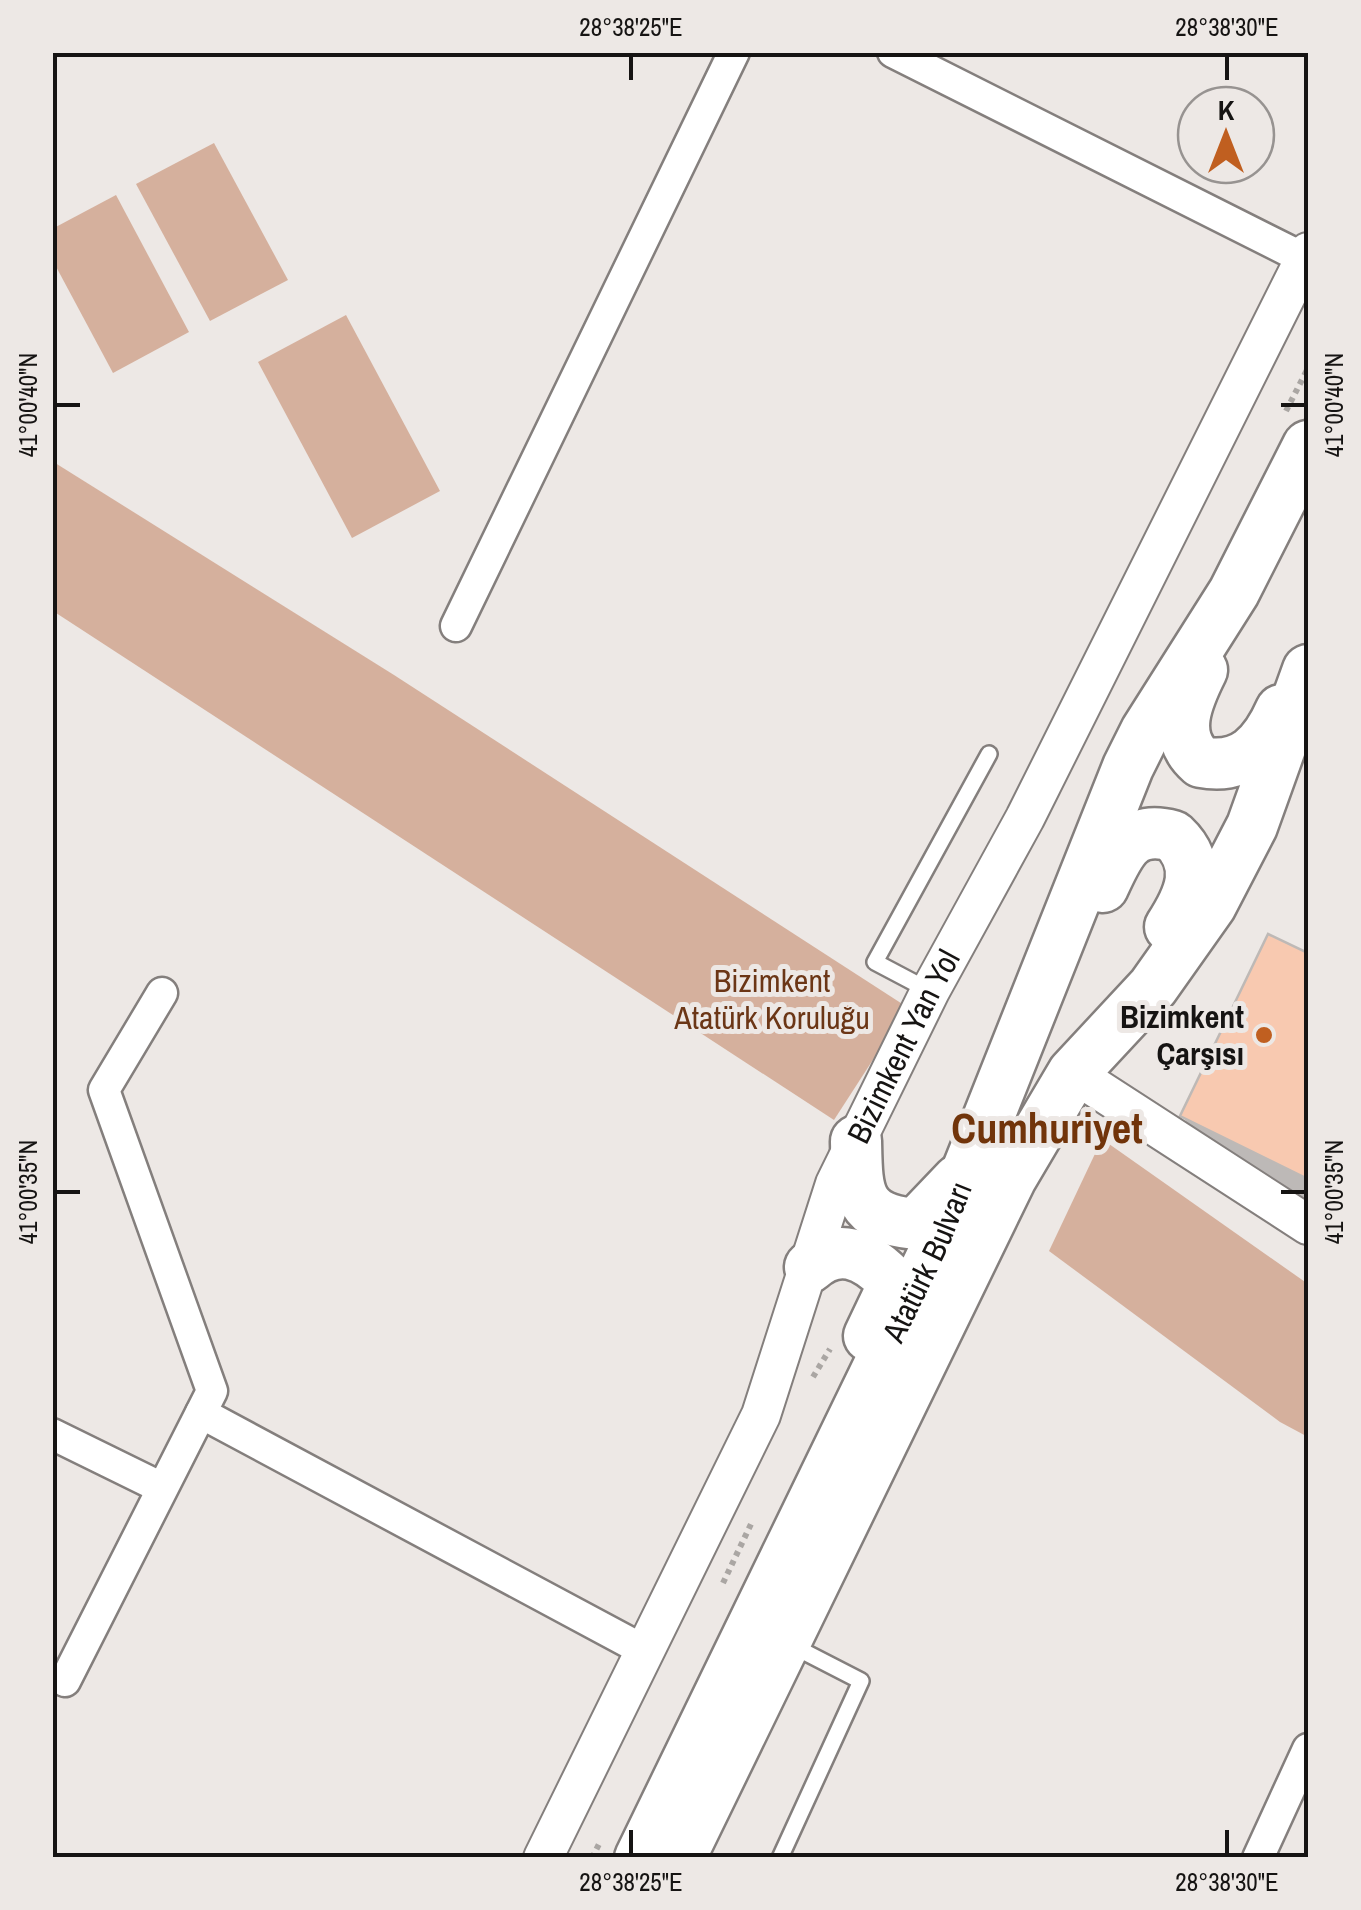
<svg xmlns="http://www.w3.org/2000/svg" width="1361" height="1910" font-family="'Archivo Narrow',sans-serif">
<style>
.green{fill:#d5b09d}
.shadow{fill:#0003}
.building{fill:#f8c9b0;stroke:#beb9b6;stroke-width:2.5}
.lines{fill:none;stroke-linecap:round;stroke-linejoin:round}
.service-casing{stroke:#847f7d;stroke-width:20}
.minor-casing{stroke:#847f7d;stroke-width:35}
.tertiary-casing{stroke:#847f7d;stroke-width:42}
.primary-casing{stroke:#847f7d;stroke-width:55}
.path{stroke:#aaa6a3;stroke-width:6;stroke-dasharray:5 5;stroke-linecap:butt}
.service{stroke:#fff;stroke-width:15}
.minor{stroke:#fff;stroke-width:30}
.tertiary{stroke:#fff;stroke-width:38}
.primary{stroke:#fff;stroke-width:50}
.ticks{fill:none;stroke:#161413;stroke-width:4}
.poi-dot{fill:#c05f20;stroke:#ede8e5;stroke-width:4}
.labels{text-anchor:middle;stroke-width:10;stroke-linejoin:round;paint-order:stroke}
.park-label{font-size:32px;fill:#6b3616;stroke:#ede8e5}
.poi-label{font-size:32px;font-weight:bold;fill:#161413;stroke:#ede8e5;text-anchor:end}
.street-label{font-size:32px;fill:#161413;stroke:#ede8e5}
.district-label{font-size:42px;font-weight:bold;fill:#71340a;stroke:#ede8e5}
.neatline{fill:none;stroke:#161413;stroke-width:4}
.ticks-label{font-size:25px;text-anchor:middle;fill:#161413}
</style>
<rect width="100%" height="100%" fill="#ede8e5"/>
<g class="green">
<path d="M214,143L288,280L210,321L136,184Z"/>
<path d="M116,195L189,332L113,373L53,261L52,229Z"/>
<path d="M346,315L440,491L352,538L258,362Z"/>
<path d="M52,461L394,675L907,1007L834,1120L53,611Z"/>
<path d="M1102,1139L1308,1284V1437L1280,1422L1049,1251Z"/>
</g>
<path class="shadow" d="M1269,937L1308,956V1204L1204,1154L1183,1116Z"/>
<path class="building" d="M1268,934L1308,953V1179L1180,1116Z"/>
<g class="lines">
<defs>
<g id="service">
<path d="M930,991L875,962L989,754"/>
<path d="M780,1858L861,1681L789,1644"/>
</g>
<g id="minor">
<path d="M893,52L1305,259"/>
<path d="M456,626L734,52"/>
<path d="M201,1413L647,1652"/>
<path d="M52,1434L162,1488"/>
<path d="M65,1681L212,1391L104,1090L162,993"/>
<path d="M1258,1858L1308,1749"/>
</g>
<g id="tertiary">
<path d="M1073,1073L1308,1225"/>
<path id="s1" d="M543,1858L761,1415L835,1184L930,991L1025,818L1308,252"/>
</g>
<g id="primary">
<path d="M1202,670C1187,700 1171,736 1201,762C1243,770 1265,746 1281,710"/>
<path d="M1103,887C1119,853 1129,824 1173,836C1204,865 1190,896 1170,927"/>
<path d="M856,1141C857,1192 856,1219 916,1224L958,1180"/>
<path d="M810,1267C838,1242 865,1254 889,1278V1294L869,1336"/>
<path id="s2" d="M640,1858L938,1244L1128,767L1146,731L1234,592L1308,446"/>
<path d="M680,1858L1011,1178L1073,1073L1153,987L1211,905L1252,826L1308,670"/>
</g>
</defs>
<use href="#service" class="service-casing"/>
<use href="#minor" class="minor-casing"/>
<use href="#tertiary" class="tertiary-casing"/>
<use href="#primary" class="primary-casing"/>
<g class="path">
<path d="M1286,411L1308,368"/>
<path d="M813,1377L830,1349"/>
<path d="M723,1583L752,1522"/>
<path d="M592,1858L600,1842"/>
</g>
<use href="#service" class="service"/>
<use href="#minor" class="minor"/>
<use href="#tertiary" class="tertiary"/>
<use href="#primary" class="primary"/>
</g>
<path class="ticks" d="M631,55V80M1227,55V80M55,405H80M1281,405H1306M55,1192H80M1281,1192H1306M631,1830V1855M1227,1830V1855"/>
<circle class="poi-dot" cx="1264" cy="1035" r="10"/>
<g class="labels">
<g class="park-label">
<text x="772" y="992">Bizimkent<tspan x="772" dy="37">Atatürk Koruluğu</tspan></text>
</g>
<g class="poi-label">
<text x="1244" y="1028">Bizimkent<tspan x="1244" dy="37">Çarşısı</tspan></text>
</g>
<g class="street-label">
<text dy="11" stroke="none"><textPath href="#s1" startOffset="890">Bizimkent Yan Yol</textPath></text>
<text dy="11" stroke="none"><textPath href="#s2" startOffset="662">Atatürk Bulvarı</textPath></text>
</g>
<g class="district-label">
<text x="1047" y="1143">Cumhuriyet</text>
</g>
</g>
<rect width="1361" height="1910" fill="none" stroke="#ede8e5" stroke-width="110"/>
<g transform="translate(1226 135)"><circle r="48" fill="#ede8e5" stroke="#979391" stroke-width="2.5"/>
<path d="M0-8L18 38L0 25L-18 38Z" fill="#c05f20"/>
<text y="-15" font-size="28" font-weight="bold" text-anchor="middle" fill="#161413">K</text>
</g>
<rect x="55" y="55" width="1251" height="1800" class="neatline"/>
<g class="ticks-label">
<text x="631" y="36">28°38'25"E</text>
<text x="1227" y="36">28°38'30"E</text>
<text transform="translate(28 405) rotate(-90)" y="9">41°00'40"N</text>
<text transform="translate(1334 405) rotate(-90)" y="9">41°00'40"N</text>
<text transform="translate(28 1192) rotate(-90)" y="9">41°00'35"N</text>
<text transform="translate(1334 1192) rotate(-90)" y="9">41°00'35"N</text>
<text x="631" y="1891">28°38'25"E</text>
<text x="1227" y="1891">28°38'30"E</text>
</g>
</svg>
